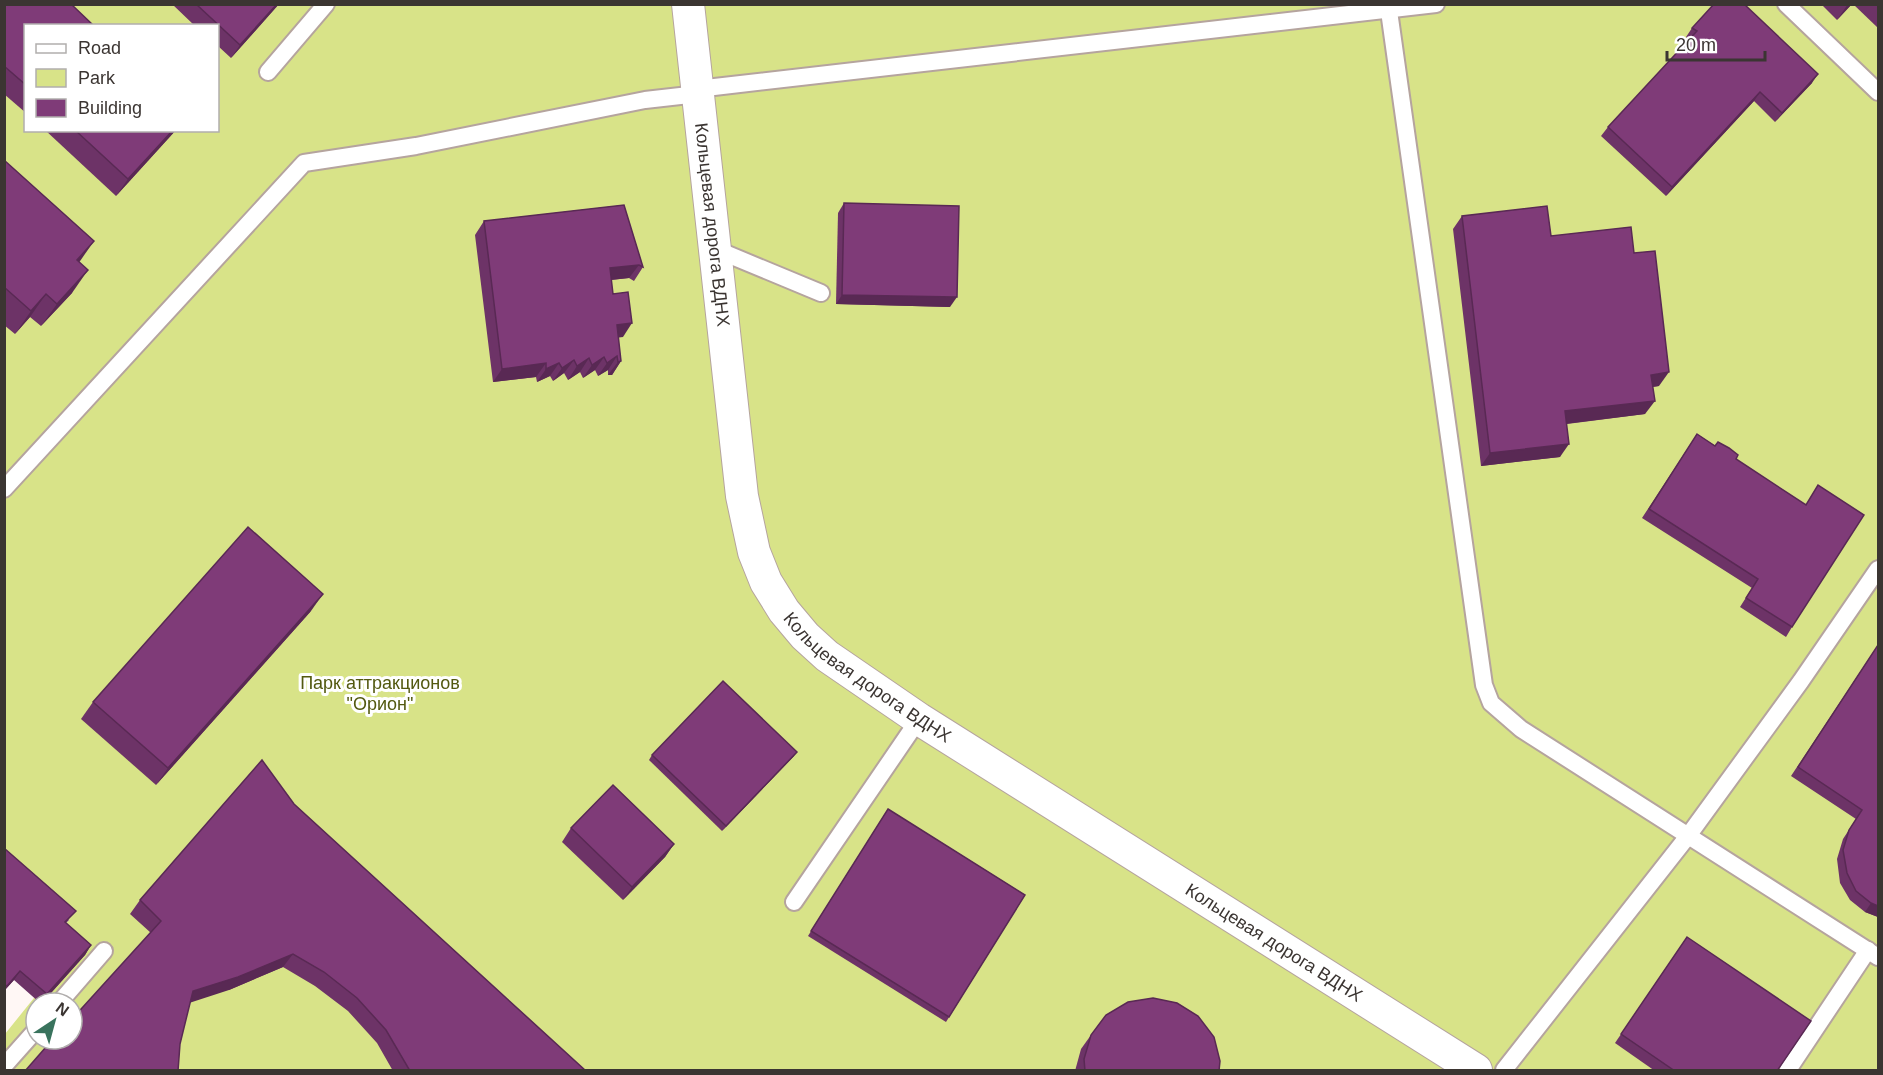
<svg xmlns="http://www.w3.org/2000/svg" width="1883" height="1075" font-family="Helvetica,sans-serif">
<style>
.green{fill:#d8e388;fill-rule:evenodd}
.lines{fill:none;stroke-linecap:round;stroke-linejoin:round}
.service-casing{stroke:#b5a49e;stroke-width:20}
.minor-casing{stroke:#b5a49e;stroke-width:34}
.service{stroke:#fff;stroke-width:16}
.minor{stroke:#fff;stroke-width:32}
.wall{fill:#6d3367}
.shaded-wall{fill:#592954}
.building{fill:#7f3b78;stroke:#592954;stroke-width:1.5}
.labels{text-anchor:middle;stroke-width:6;stroke-linejoin:round;paint-order:stroke}
.street-label{font-size:18px;fill:#3b3532;stroke:#fff}
.park-label{font-size:18px;fill:#535910;stroke:#fff}
</style>
<rect width="100%" height="100%" fill="#fff7f5"/>
<path class="green" d="M5,5H1878V1070H5V1034L75,947L59,932L69,920L5,863ZM26,26H218V130H26ZM36,1003H72V1039H36Z"/>
<g class="lines">
<defs>
<g id="service">
<path d="M1786,4L1878,92"/>
<path d="M1389,11L1484,685L1491,703L1521,729L1878,957"/>
<path d="M268,72L326,4"/>
<path d="M697,89L1436,4"/>
<path d="M715,249L821,293"/>
<path d="M4,489L304,163L416,146L645,100L698,94"/>
<path d="M794,902L919,719"/>
<path d="M59,1003L104,951"/>
<path d="M4,1066L36,1030"/>
<path d="M1504,1070L1688,836L1801,681L1878,569"/>
<path d="M1788,1070L1868,950"/>
</g>
<g id="minor">
<path id="s1" d="M688,4L742,496L754,552L766,582L784,611L805,636L827,656L919,719L1476,1070"/>
</g>
</defs>
<use href="#service" class="service-casing"/>
<use href="#minor" class="minor-casing"/>
<use href="#service" class="service"/>
<use href="#minor" class="minor"/>
</g>
<g class="wall">
<path d="M4,4L26,26V113L4,94Z"/>
<path d="M172,4H279L231,58L218,46V26H195Z"/>
<path d="M1821,4H1852L1837,20Z"/>
<path d="M1853,4H1878V28Z"/>
<path d="M1692,28L1812,83L1775,122L1754,101L1666,196L1601,136L1608,127L1689,40L1686,37Z"/>
<path d="M45,130H176L116,196Z"/>
<path d="M4,160L79,262L72,293L41,326L30,317L15,334L4,325Z"/>
<path d="M844,203L950,307L836,304L838,213Z"/>
<path d="M624,205L643,267L634,281L629,278L611,280L613,294L623,337H618L621,361L612,375H608V370L598,376L595,370L583,378L580,372L568,380L564,373L553,381L550,376L537,382L536,377L493,382L475,235L484,221Z"/>
<path d="M1462,216L1551,236L1634,253L1659,386L1653,387L1645,414L1567,424L1560,457L1481,466L1453,229Z"/>
<path d="M1697,434L1736,459L1792,627L1786,637L1740,607L1752,588L1642,518Z"/>
<path d="M311,611L156,785L81,719L93,702Z"/>
<path d="M1878,645V917L1865,912L1850,900L1840,883L1837,859L1843,839L1856,819L1791,776Z"/>
<path d="M652,755L794,756L722,831L649,760Z"/>
<path d="M294,804L586,1071H393L377,1043L348,1011L315,986L283,967L229,990L151,933L130,914L140,900Z"/>
<path d="M888,809L1025,895L946,1022L808,936Z"/>
<path d="M571,828L674,844L665,857L623,900L562,842Z"/>
<path d="M4,848L69,920L66,923L91,945L85,955L42,1003H40L14,980L4,991Z"/>
<path d="M1687,937L1777,1071H1655L1615,1043Z"/>
<path d="M1091,1035L1219,1071H1075L1081,1049Z"/>
</g>
<g class="shaded-wall">
<path d="M277,4H279L231,58L240,45Z"/>
<path d="M1848,4H1852L1837,20Z"/>
<path d="M1818,74L1812,83L1775,122L1782,113Z"/>
<path d="M1760,92L1754,101L1666,196L1672,187Z"/>
<path d="M173,130H176L116,196L128,179Z"/>
<path d="M94,241L78,264L77,260Z"/>
<path d="M639,265L629,278L600,281L610,268Z"/>
<path d="M88,270L72,293L41,326L57,304Z"/>
<path d="M46,294L30,317L15,334L31,311Z"/>
<path d="M842,295L957,297L950,307L836,304Z"/>
<path d="M632,323L623,337L607,339L617,325Z"/>
<path d="M617,356L608,370L598,376L607,363Z"/>
<path d="M604,357L595,370L583,378L592,365Z"/>
<path d="M589,358L580,372L568,380L577,366Z"/>
<path d="M574,360L564,373L553,381L562,368Z"/>
<path d="M621,361L612,375H608L618,362Z"/>
<path d="M546,363L536,377L493,382L502,369Z"/>
<path d="M559,363L550,376L537,382L546,369Z"/>
<path d="M1669,372L1659,386L1642,388L1651,375Z"/>
<path d="M1655,401L1645,414L1556,425L1565,411Z"/>
<path d="M1569,444L1560,457L1481,466L1490,453Z"/>
<path d="M323,594L311,611L156,785L168,768Z"/>
<path d="M797,752L794,756L722,831L726,826Z"/>
<path d="M674,844L665,857L623,900L632,887Z"/>
<path d="M1871,903L1878,906V917L1865,912Z"/>
<path d="M91,945L85,955L42,1003L47,994Z"/>
<path d="M293,954L283,967L229,990L183,1005L193,991Z"/>
<path d="M20,971L14,980L4,991L7,986Z"/>
</g>
<g class="building">
<path d="M4,4H71L94,26H26V85L4,66Z"/>
<path d="M196,4H277L240,45Z"/>
<path d="M1714,4H1744L1818,74L1782,113L1760,92L1672,187L1608,127L1697,31L1692,28Z"/>
<path d="M75,130H173L128,179Z"/>
<path d="M4,160L94,241L77,260L88,270L57,304L46,294L31,311L4,287Z"/>
<path d="M844,203L959,206L957,297L842,295Z"/>
<path d="M624,205L643,267L639,265L610,268L613,294L628,292L632,323L617,325L621,361L618,362L617,356L607,363L604,357L592,365L589,358L577,366L574,360L562,368L559,363L546,369V363L502,369L484,221Z"/>
<path d="M1547,206L1551,236L1631,227L1634,253L1655,251L1669,372L1651,375L1655,401L1565,411L1569,444L1490,453L1462,216Z"/>
<path d="M1697,434L1715,446L1718,442L1729,448L1738,455L1736,459L1806,505L1818,485L1864,515L1792,627L1746,598L1758,579L1649,509Z"/>
<path d="M248,527L323,594L168,768L93,702Z"/>
<path d="M1878,645V906L1871,903L1856,891L1847,873L1843,850L1849,830L1862,810L1798,767Z"/>
<path d="M723,681L797,752L726,826L652,755Z"/>
<path d="M262,760L294,804L586,1071H410L386,1030L357,998L324,972L293,954L238,977L193,991L180,1044L178,1071H25L53,1039H72V1019L161,921L140,900Z"/>
<path d="M613,785L674,844L632,887L571,828Z"/>
<path d="M888,809L1025,895L949,1017L811,931Z"/>
<path d="M4,848L76,911L65,922L91,945L47,994L20,971L7,986L4,984Z"/>
<path d="M1687,937L1811,1021L1777,1071H1675L1621,1034Z"/>
<path d="M1153,998L1177,1003L1198,1016L1214,1037L1220,1061L1219,1071H1085L1084,1059L1091,1035L1106,1015L1128,1002Z"/>
</g>
<g class="labels">
<g class="street-label">
<text dy="6" stroke="none"><textPath href="#s1" startOffset="222">Кольцевая дорога ВДНХ</textPath></text>
<text dy="6" stroke="none"><textPath href="#s1" startOffset="726">Кольцевая дорога ВДНХ</textPath></text>
<text dy="6" stroke="none"><textPath href="#s1" startOffset="1212">Кольцевая дорога ВДНХ</textPath></text>
</g>
<g class="park-label">
<text x="380" y="689">Парк аттракционов<tspan x="380" dy="21">"Орион"</tspan></text>
</g>
</g>
<rect width="1883" height="1075" fill="none" stroke="#3b3532" stroke-width="12"/>
<rect x="24" y="24" width="195" height="108" fill="#ffffff" stroke="#b1aead" stroke-width="1.5"/>
<rect x="36" y="44" width="30" height="9" fill="#ffffff" stroke="#b1aead" stroke-width="1.5"/>
<text x="78" y="54" font-size="18" fill="#3b3532">Road</text>
<rect x="36" y="69" width="30" height="18" fill="#d8e388" stroke="#b1aead" stroke-width="1.5"/>
<text x="78" y="84" font-size="18" fill="#3b3532">Park</text>
<rect x="36" y="99" width="30" height="18" fill="#7f3b78" stroke="#b1aead" stroke-width="1.5"/>
<text x="78" y="114" font-size="18" fill="#3b3532">Building</text>
<g transform="translate(54 1021) rotate(36)"><circle r="28" fill="#ffffff" stroke="#b1aead" stroke-width="1.5"/>
<path d="M0-4.5L10 22L0 15L-10 22Z" fill="#39735d"/>
<text y="-9" font-size="16" font-weight="bold" text-anchor="middle" fill="#3b3532">N</text>
</g>
<path d="M1667 51v9h98v-9" fill="none" stroke="#3b3532" stroke-width="3"/>
<text x="1676" y="51" font-size="18" fill="#3b3532" stroke="#ffffff" stroke-width="4.5" paint-order="stroke">20 m</text>
</svg>
